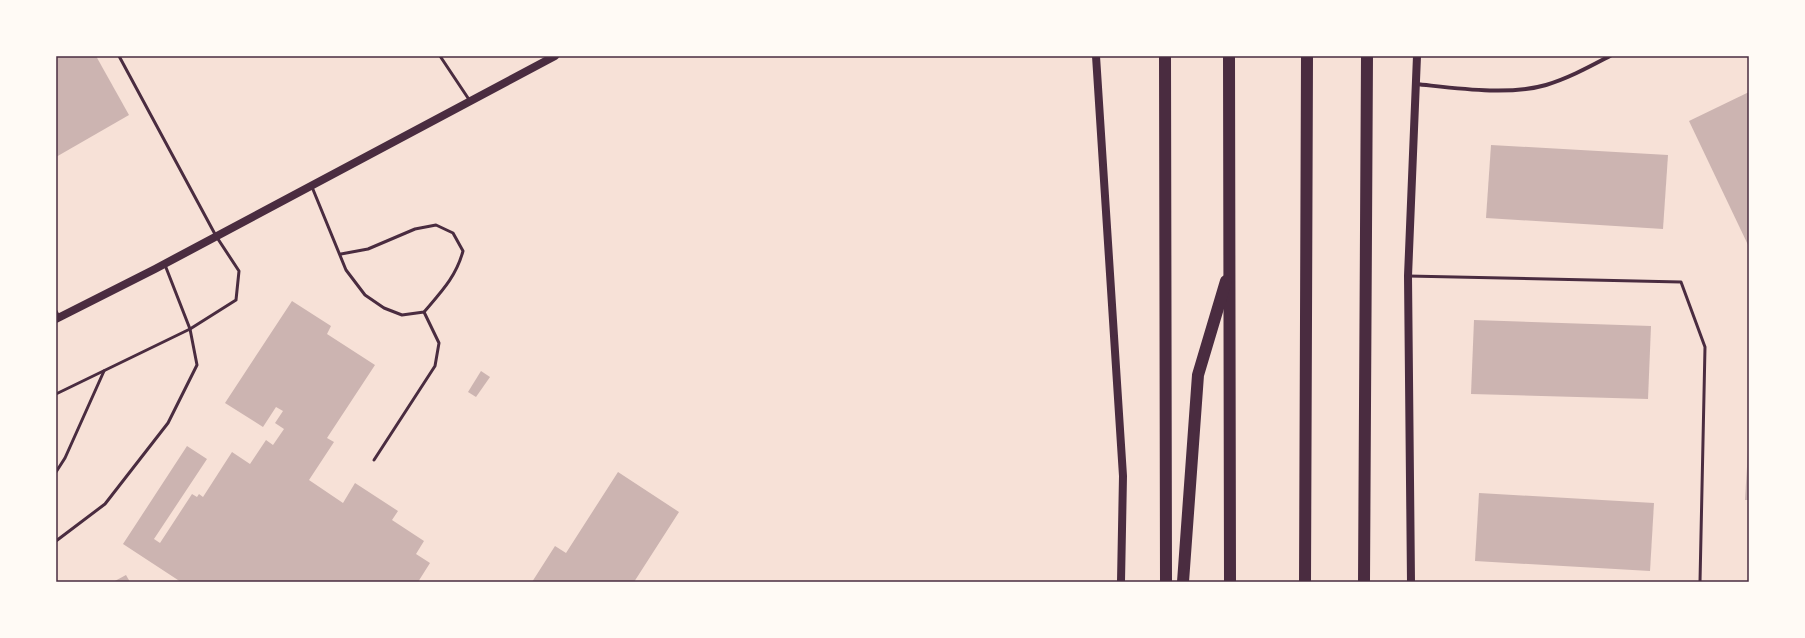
<svg xmlns="http://www.w3.org/2000/svg" width="1805" height="638" font-family="Raleway,sans-serif">
<style>
.building{fill:#ccb4b1}
.lines{fill:none;stroke-linecap:round;stroke-linejoin:round}
.service{stroke:#4a2c40;stroke-width:3}
.minor{stroke:#4a2c40;stroke-width:4}
.secondary{stroke:#4a2c40;stroke-width:8}
.motorway{stroke:#4a2c40;stroke-width:12}
.neatline{fill:none;stroke:#4a2c40;stroke-width:1.5}
</style>
<rect width="100%" height="100%" fill="#f7e1d7"/>
<g class="building">
<path d="M56,56H96L129,115L56,157Z"/>
<path d="M1749,92V247L1689,121Z"/>
<path d="M1491,145L1668,155L1663,229L1486,218Z"/>
<path d="M292,301L331,326L327,334L375,365L327,438L334,442L309,480L343,503L355,483L398,511L392,520L424,541L416,554L430,563L418,582H181L123,544L187,446L207,459L154,539L160,543L192,494L197,497L199,494L203,497L232,452L250,464L266,440L273,445L284,429L275,423L283,411L276,407L263,427L225,403Z"/>
<path d="M1474,320L1651,326L1648,399L1471,394Z"/>
<path d="M481,371L490,377L476,397L468,392Z"/>
<path d="M1748,450L1749,451V500H1745Z"/>
<path d="M618,472L679,512L634,582H532L555,546L566,553Z"/>
<path d="M1479,493L1654,503L1650,571L1475,561Z"/>
<path d="M126,575L130,582H113Z"/>
</g>
<g class="lines">
<g class="service">
<path d="M440,56L470,101"/>
<path d="M312,187L346,270L365,295L384,308L402,315L424,312C441,292 456,277 463,251L453,233L436,225L415,229L368,249L341,254"/>
<path d="M1408,276L1681,282L1705,347L1700,582"/>
<path d="M56,311L59,317"/>
<path d="M56,394L190,329L236,300L239,271L216,236L119,56"/>
<path d="M374,460L435,366L439,343L424,312"/>
<path d="M56,472L65,458L104,371"/>
<path d="M56,541L105,504L168,423L197,365L190,329L165,265"/>
</g>
<path class="minor" d="M1416,84C1455,88 1508,96 1546,85C1569,78 1589,67 1610,56"/>
<g class="secondary">
<path d="M1096,56L1123,476L1121,582"/>
<path d="M56,319L155,269L555,56"/>
<path d="M1411,582L1408,276L1417,56"/>
</g>
<g class="motorway">
<path d="M1165,56L1166,582"/>
<path d="M1229,56L1230,582"/>
<path d="M1183,582L1198,375L1226,281"/>
<path d="M1305,582L1307,56"/>
<path d="M1364,582L1367,56"/>
</g>
</g>
<rect width="1805" height="638" fill="none" stroke="#fffaf5" stroke-width="114"/>
<rect x="57" y="57" width="1691" height="524" class="neatline"/>
</svg>
